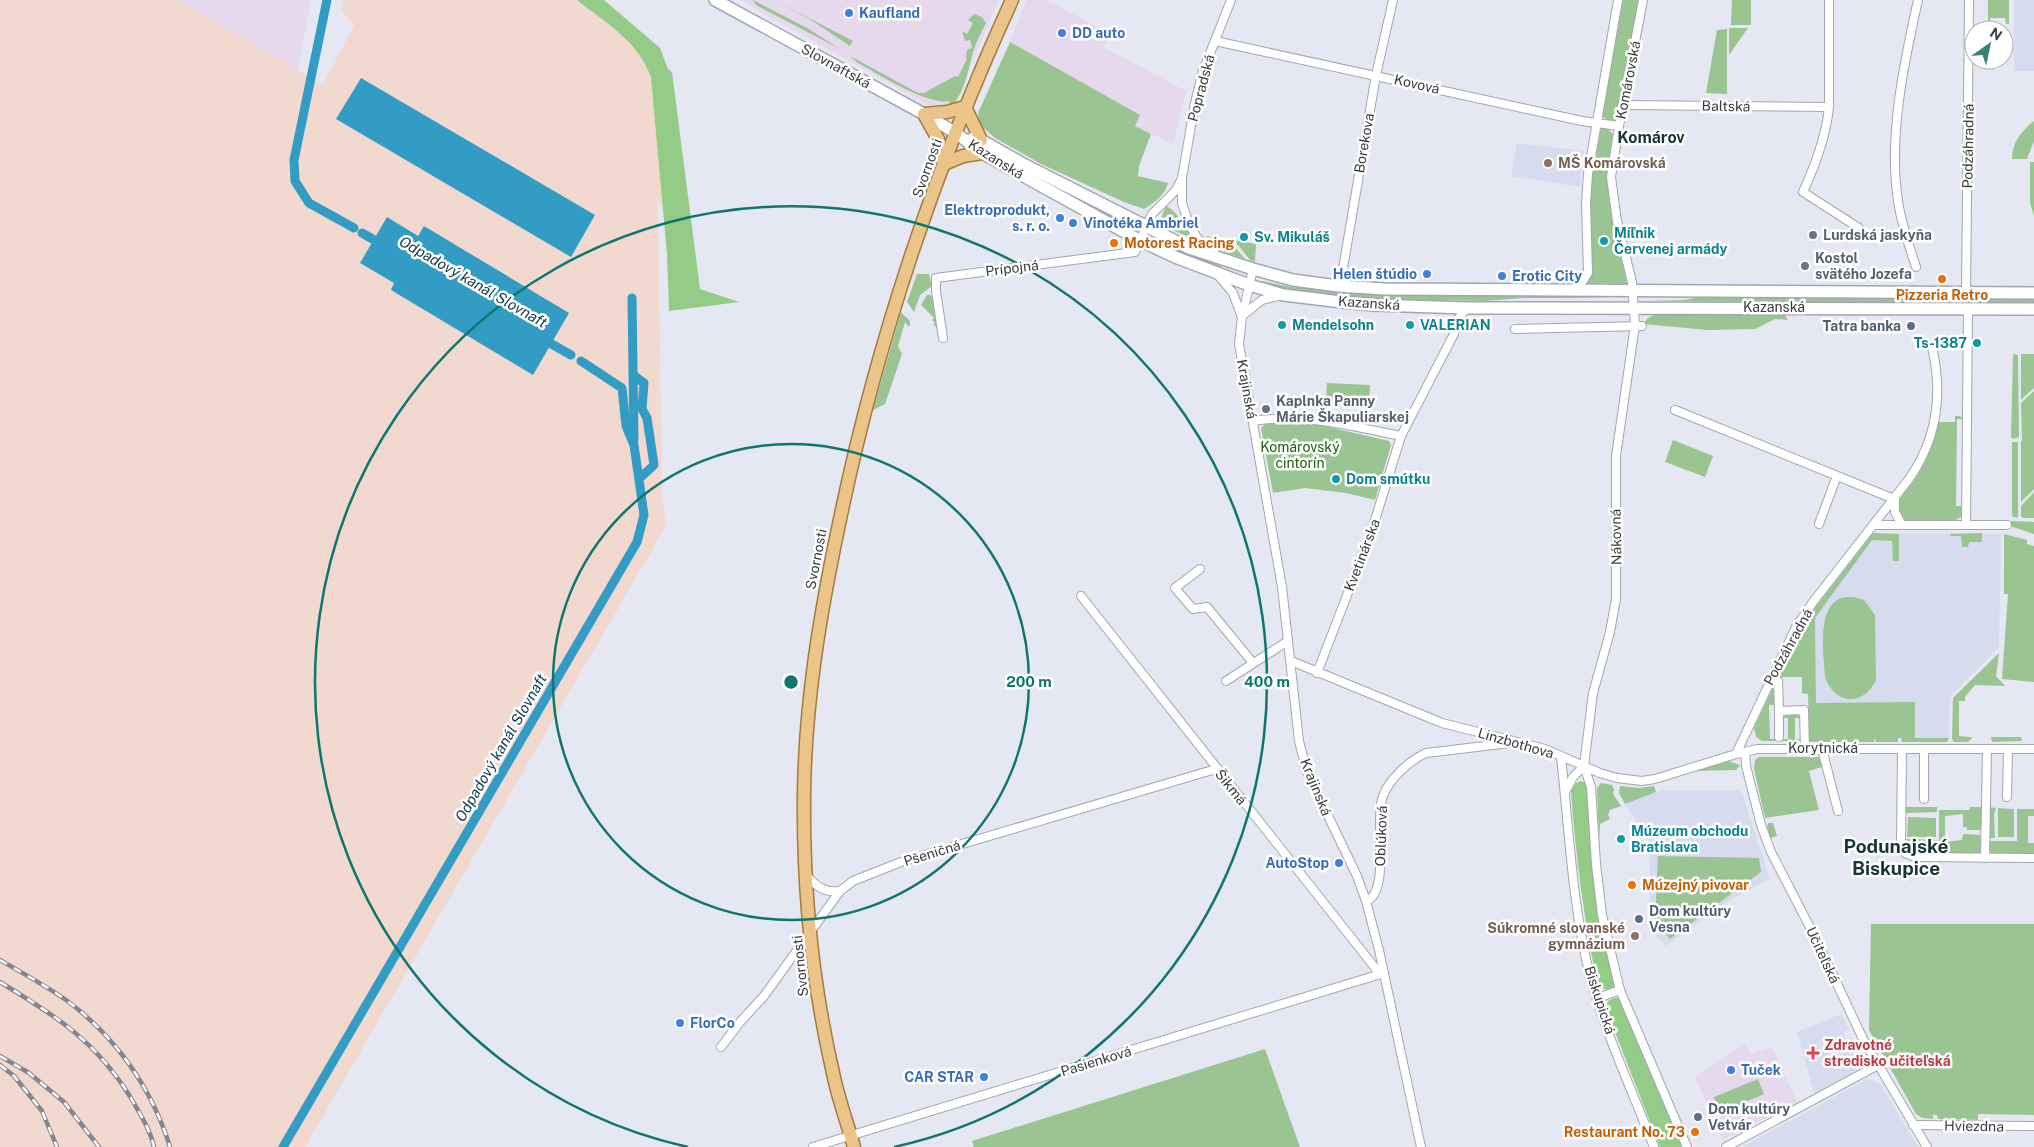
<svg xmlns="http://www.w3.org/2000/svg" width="2034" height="1147" font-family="'Public Sans',sans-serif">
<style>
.commercial{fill:#e7d9ed}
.industrial{fill:#f1d9d0}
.built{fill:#d6dced}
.green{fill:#9ac491}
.forest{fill:#93cb87}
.water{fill:#339cc4}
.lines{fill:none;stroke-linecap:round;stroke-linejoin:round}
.canal{stroke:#339cc4;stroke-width:9}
.minor-casing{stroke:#a2a6b0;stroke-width:10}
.secondary-casing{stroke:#a2a6b0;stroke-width:14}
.primary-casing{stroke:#a47b3c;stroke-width:15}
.minor{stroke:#fff;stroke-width:8}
.secondary{stroke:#fff;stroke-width:11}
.primary{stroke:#ebc489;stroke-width:12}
.rail-casing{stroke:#84868d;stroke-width:4.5}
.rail{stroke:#fff;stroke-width:2.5;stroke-dasharray:8;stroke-linecap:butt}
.ring{fill:none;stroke:#0f766e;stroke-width:2.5}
.shop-dot{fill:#3f7fe0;stroke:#fff;stroke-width:2}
.education-dot{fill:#8d6e63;stroke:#fff;stroke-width:2}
.worship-dot{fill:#6b7280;stroke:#fff;stroke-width:2}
.culture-dot{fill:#0f9aa8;stroke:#fff;stroke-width:2}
.food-dot{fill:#e8710a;stroke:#fff;stroke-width:2}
.service-dot{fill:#5c6f8a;stroke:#fff;stroke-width:2}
.health-dot{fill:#e0444e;stroke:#fff;stroke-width:2}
.labels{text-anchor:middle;stroke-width:5;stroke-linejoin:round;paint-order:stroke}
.shop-label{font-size:14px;font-weight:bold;fill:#366cbe;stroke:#fff;text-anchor:start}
.street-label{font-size:14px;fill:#3a3b3f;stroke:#fff}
.education-label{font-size:14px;font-weight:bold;fill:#785e54;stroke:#fff;text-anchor:start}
.culture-label{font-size:14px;font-weight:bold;fill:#0d838f;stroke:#fff;text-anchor:start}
.worship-label{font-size:14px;font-weight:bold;fill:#5b616d;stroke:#fff;text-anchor:start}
.food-label{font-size:14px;font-weight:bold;fill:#c56008;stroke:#fff;text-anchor:start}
.service-label{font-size:14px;font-weight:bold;fill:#4e5e75;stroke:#fff;text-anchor:start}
.park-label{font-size:14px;fill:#1c6302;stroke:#fff}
.health-label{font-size:14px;font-weight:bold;fill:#be3a42;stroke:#fff;text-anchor:start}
.water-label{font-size:15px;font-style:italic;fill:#144051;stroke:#fff}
.quarter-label{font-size:16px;font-weight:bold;fill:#163733;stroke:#fff}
.district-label{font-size:19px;font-weight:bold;fill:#163733;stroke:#fff}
.centre{fill:#0f766e;stroke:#fff;stroke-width:2.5}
.ring-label{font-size:15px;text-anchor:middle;font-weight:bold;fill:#0f766e;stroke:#fff;stroke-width:5;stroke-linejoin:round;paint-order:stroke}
</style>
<rect width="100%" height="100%" fill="#e5e8f3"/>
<g class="commercial">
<path d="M177,0H311L298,70Z"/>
<path d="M739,0H999L954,104L930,106Z"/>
<path d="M1026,0H1047L1111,34L1104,47L1186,91L1173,144L1135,126L1140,115L1010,42Z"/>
<path d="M1745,1043L1751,1054L1772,1047L1797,1102L1723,1140L1695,1077Z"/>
</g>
<path class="industrial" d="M0,0H177L323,85L354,25L341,11L344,0H577L631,42L646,63L651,77L667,207L658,202L662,496L666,526L305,1147H0Z"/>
<g class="built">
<rect x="2014" y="0" width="20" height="71"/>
<path d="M1517,143L1584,151L1580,187L1511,176Z"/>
<path d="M1872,533L2001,534L1999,647L1950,696L1949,738H1816L1815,618L1872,540Z"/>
<path d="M1661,790H1741L1770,879L1728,901L1666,946L1652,931L1653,905H1650L1649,841L1625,804Z"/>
<path d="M1841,1014L1849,1029L1843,1032L1853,1051L1859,1048L1868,1064L1814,1093L1797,1032Z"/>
<path d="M1867,1079L1880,1083L1918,1147H1742Z"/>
</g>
<g class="green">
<path d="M753,0L807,28L840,49L756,5Z"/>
<path d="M774,0L853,41L850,46L811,20Z"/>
<path d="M1623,0H1639L1617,115L1614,120L1609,121L1603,117L1602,112Z"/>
<path d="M1732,0H1751V25H1731Z"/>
<path d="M1988,0H2009V24H2006L2005,18H1990V24L1988,23Z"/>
<path d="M974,14L982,17L986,23C981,32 976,42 973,52C969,67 964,96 951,106L949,101C929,106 878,74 858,63L850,56L918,93H924L955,76L958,77L967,59L966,57L967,50L972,48L970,40L965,41L962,31L967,34L973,23L968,20Z"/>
<path d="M1729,28H1748L1729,55Z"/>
<path d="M1727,29V94L1706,93L1717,30Z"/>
<path d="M1010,42L1140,115L1135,126L1151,134L1139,166L1138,176L1168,183C1166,194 1154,203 1144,209L1124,202L1041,164L995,138L980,125L978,113Z"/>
<path d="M2034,121V141L2027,159H2012C2012,143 2021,131 2034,121Z"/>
<path d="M1607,128L1613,134L1609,159V195L1627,284L1587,283L1591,272C1591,251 1587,142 1600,130C1603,128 1604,128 1607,128Z"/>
<path d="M2030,162H2034V216L2030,203Z"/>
<path d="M1063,192L1132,226L1130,230Z"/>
<path d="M1166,206C1177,211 1185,227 1192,237L1191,238L1161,225L1162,216Z"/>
<path d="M1206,236L1229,240L1245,259L1225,252Z"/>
<path d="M1155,239L1221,266L1222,269L1220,270L1153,242V240Z"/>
<path d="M1234,240L1256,244L1255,262L1250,260Z"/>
<path d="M917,274H929L932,286L920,295L914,312L907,302Z"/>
<path d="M1262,281L1291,287L1368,292L1611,298H1524L1484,301L1375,299L1312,293L1262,284Z"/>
<path d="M927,295H930L934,299L940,331L933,324L935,323L932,320L934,318L921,305Z"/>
<path d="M1705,296L2034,298V304L1650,301L1684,300Z"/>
<path d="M901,312L910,321V326H908L905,322L898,346L902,354L885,404L873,410Z"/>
<path d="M1656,314L1785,315L1788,320L1775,319L1755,329L1708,330L1643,324L1648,318Z"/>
<path d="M2013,354L2018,355L2019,437L2013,439L2011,437Z"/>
<path d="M2021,354H2034V388L2021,400Z"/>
<path d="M1327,383L1370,385L1369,404L1326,402Z"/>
<path d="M2034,391V489L2021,502V441H2022L2021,403Z"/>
<path d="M1955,416H1960L1963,419H1957V422L1956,506H1962V516L1956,520H1901L1897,508L1899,500L1917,476L1925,461L1938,422H1955Z"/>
<path d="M1268,422H1307L1389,441L1391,445L1375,500L1346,493L1305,488L1273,493L1261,428Z"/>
<path d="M1673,440L1713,456L1705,477L1665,462Z"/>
<path d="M2012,442H2018V516L2017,518L2012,516Z"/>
<path d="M2034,492V518H2023L2021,516V506Z"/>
<path d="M2012,521L2034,522V534L2010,526V523Z"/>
<path d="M1873,533L1899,534V561H1893L1892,541L1872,540L1815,618L1816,703L1915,702V738H1949L1947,742H1902L1901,738H1898V742H1876L1874,738V742H1811L1809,740L1808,694L1802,693V677H1776L1804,622Z"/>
<path d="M1982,533V542H1969L1968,547H1962L1961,536H1951L1950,534Z"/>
<path d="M2004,534L2027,540V544L2034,546V682L2002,679L2008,594H2004Z"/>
<path d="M1853,597L1864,600L1875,615L1876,680C1863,707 1835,705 1825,677C1824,656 1816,607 1841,598C1844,597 1849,597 1853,597Z"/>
<path d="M1999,653L1996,676L2005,686L1975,685L1965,697V701H1959V736L1971,737L1972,738L1968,742H1954L1952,739L1953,698Z"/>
<path d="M1775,683V705H1769L1770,739H1788V718H1783C1788,712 1796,713 1801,718H1795V739H1801L1799,741H1762L1756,737L1754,728Z"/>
<path d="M1991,737H2021L2022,741L1992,742Z"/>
<path d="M1759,757H1820L1822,767L1809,771L1819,810L1765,818L1754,769L1755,760Z"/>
<path d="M1728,761L1740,765L1736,770L1695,771Z"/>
<path d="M1601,783L1612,785L1614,789L1613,794L1621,806L1610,810L1608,815L1610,819L1600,824L1599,843L1597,788Z"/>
<path d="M1620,786L1639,788L1654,786L1656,792L1625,804L1619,793Z"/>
<path d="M1906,807H1937V812L1906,813Z"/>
<path d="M1970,807H1984L1982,830H1967V827H1963V814L1945,816V842L1962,840L1963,834L1980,835V840H1983V845H1980V855H1917L1907,849V839L1939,840V810H1969Z"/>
<path d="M1989,807L1996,808L1994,815L1995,838H1989Z"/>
<path d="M1998,808L2014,809V837H1998Z"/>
<path d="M2017,809H2034V816H2028V843H2034V853L1992,854L1989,849V841H2017Z"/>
<path d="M1908,817L1936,818V837H1907Z"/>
<path d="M1768,823H1773L1777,836L1770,838L1767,827Z"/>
<path d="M1658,856L1759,858L1761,872L1670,939L1655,922Z"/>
<path d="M1871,924H2034V1115L1978,1114V1120L1938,1119L1937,1115H1933V1119L1922,1118L1916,1114L1869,1030Z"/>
<path d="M1265,1049L1300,1147H974L972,1141Z"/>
<path d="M1758,1079L1764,1094L1720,1113L1714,1097Z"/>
</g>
<g class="forest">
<path d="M577,0H604L660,48L668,69L672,72L700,289L739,302L669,311L667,254L651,77C638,41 606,23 577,0Z"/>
<path d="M1581,781L1585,783L1588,791C1591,857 1598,917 1615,981V986L1607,990L1598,986C1584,921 1576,857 1571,791L1576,783Z"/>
<path d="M1614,998H1619L1622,1002L1683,1147H1660L1606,1009L1608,1001Z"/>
</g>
<g class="water">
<path d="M361,78L595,215L571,257L336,119Z"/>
<path d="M387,217L418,236L424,226L569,313L533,375L391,290L394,283L360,263Z"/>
</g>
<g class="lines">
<g class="canal">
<path d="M327,0L294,160L295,181L309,203L354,228"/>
<path d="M362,233L383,245"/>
<path d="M632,298L634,440"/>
<path d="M541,338L571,355"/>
<path d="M633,375L644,383L642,409L647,418L654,465L640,478"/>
<path d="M283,1147L637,542L644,515L634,445L626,426L622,388L581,361"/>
</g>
<defs>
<g id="minor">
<path d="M1643,0L1619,126L1611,177L1617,221L1632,282L1635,325L1616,456V599L1610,632L1593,693L1584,766L1591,787L1596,864L1602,915L1620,990L1687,1147"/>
<path d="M1215,41L1582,121L1619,126"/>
<path d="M1623,105L1829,107V0"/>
<path d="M1829,107C1826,137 1815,166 1803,192L1859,228"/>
<path d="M1215,254L1197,238L1189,224L1182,203V178L1195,103L1203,71L1231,0"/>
<path d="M1916,267C1909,245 1901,223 1898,201C1888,137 1904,63 1918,0"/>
<path d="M1253,269L1242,317L1239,344L1282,587L1299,741L1307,772L1357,876L1366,901L1379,950L1421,1147"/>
<path d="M1217,274L1233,293L1241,315"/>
<path d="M1340,286L1376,75L1393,0"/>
<path d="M1573,291L1583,281L1588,273L1586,203L1588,174L1618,0"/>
<path d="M1966,293L1969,0"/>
<path d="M1243,315L1262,300L1282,295"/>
<path d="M1515,329L1642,326"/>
<path d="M943,338L936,291V278L1135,252L1152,214L1176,190L1182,178"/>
<path d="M1675,410L1894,499"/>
<path d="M1253,421C1304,413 1351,426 1401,436"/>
<path d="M1895,500V512L1902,525"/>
<path d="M1819,524L1835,481"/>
<path d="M1873,525H2007"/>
<path d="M1966,525L1968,308"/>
<path d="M1200,569L1175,588L1193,609L1207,607L1253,663"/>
<path d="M1081,596L1380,974"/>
<path d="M1291,661L1442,723L1545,749L1600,773L1617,778L1642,781L1655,779L1736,754L1757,749H2034"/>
<path d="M1317,673L1371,533L1401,436L1454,334L1457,320L1467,308"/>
<path d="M1770,678L1778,681L1779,711"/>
<path d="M1226,681L1288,641"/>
<path d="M1779,737V711L1804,710L1805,749"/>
<path d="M1822,749L1838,811"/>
<path d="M1902,749L1901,845L1905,853L1915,857L2034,858"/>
<path d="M1924,749V799"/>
<path d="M1745,752L1746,766L1761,825L1771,852L1816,939L1863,1039L1927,1147"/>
<path d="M1736,754L1796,627L1813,602L1909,479C1937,439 1943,394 1932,347"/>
<path d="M1561,757C1569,828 1572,902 1589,972C1604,1031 1632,1090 1654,1147"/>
<path d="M1565,792L1573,777L1584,766"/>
<path d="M2007,797L2008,749"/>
<path d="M1985,858L1987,749"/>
<path d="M807,876C817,887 825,893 840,891"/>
<path d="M1366,901C1391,893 1374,818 1383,796C1390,778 1409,761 1426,753L1510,743"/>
<path d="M1598,998L1620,990"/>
<path d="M721,1047L741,1021L764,996L840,891L853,881L901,862L1216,769"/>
<path d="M1913,1125L2034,1126"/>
<path d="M813,1147L1384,973"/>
<path d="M1726,1147L1878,1065"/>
</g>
<g id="secondary">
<path d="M715,0L924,114L956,133L982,153L1139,240L1175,257L1249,285L1284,295L1333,301L1373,305L1467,308L2034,309"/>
<path d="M973,138L981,140L1025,165L1189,248L1253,269L1293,280L1338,286L1384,289L2034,293"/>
</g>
<g id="primary">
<path d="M965,107L981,140"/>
<path d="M944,164L938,139L924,114L947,112L965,107"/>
<path d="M944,164L963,156L982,153"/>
<path d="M854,1147C847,1122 838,1098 833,1073C812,982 803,888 804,795C805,703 820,614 839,524C876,344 935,168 1012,0"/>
</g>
</defs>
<use href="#minor" class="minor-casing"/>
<use href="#secondary" class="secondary-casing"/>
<use href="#primary" class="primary-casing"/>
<use href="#minor" class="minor"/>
<use href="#secondary" class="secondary"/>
<use href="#primary" class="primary"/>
<defs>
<g id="rail">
<path d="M0,960C22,973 45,985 66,1000C115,1036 152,1088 170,1147"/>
<path d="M0,982C56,1016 96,1041 131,1098C140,1114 150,1129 154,1147"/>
<path d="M0,1056L29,1073L64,1102L99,1147"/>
<path d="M0,1065L14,1076L42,1111L57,1147"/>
</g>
</defs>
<use href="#rail" class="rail-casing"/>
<use href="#rail" class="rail"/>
</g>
<g class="ring">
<circle cx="791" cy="682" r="238"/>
<path d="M688 1147A476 476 0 1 1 894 1147"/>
</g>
<g class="shop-dot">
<circle cx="849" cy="13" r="5"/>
<circle cx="1062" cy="33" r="5"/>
<circle cx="1060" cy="218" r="5"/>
<circle cx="1073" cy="223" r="5"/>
<circle cx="1427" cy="274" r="5"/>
<circle cx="1502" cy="276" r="5"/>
<circle cx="1339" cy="863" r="5"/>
<circle cx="680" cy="1023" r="5"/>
<circle cx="1731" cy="1070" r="5"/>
<circle cx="984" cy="1077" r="5"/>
</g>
<g class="education-dot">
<circle cx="1548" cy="163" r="5"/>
<circle cx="1635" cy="936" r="5"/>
</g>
<g class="worship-dot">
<circle cx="1813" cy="235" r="5"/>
<circle cx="1805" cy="266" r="5"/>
<circle cx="1266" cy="409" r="5"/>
</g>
<g class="culture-dot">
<circle cx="1244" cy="237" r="5"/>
<circle cx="1604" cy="241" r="5"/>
<circle cx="1282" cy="325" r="5"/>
<circle cx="1410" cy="325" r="5"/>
<circle cx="1977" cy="343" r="5"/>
<circle cx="1336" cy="479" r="5"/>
<circle cx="1621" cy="839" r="5"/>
</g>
<g class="food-dot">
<circle cx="1114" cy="243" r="5"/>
<circle cx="1942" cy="279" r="5"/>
<circle cx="1632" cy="885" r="5"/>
<circle cx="1695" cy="1132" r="5"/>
</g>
<g class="service-dot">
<circle cx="1911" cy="326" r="5"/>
<circle cx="1639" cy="919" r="5"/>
<circle cx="1698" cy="1117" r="5"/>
</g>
<path class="health-dot" d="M1810.5 1045.5h5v5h5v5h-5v5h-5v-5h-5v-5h5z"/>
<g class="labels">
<g class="shop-label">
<text x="859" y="18">Kaufland</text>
<text x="1072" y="38">DD auto</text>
<text x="1050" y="215" text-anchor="end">Elektroprodukt,<tspan x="1050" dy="16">s. r. o.</tspan></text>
<text x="1083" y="228">Vinotéka Ambriel</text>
<text x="1417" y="279" text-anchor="end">Helen štúdio</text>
<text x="1512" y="281">Erotic City</text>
<text x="1329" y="868" text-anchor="end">AutoStop</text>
<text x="690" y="1028">FlorCo</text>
<text x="1741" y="1075">Tuček</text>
<text x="974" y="1082" text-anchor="end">CAR STAR</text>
</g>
<g class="street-label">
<text transform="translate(836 66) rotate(29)" y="5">Slovnaftská</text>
<text transform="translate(1628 80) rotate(-79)" y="5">Komárovská</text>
<text transform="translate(1417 84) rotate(13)" y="5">Kovová</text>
<text transform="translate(1201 88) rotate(-75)" y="5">Popradská</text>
<text transform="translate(1726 106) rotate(1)" y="5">Baltská</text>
<text transform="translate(1364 143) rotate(-80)" y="5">Borekova</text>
<text transform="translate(1968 146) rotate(-89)" y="5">Podzáhradná</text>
<text transform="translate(996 159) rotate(32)" y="5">Kazanská</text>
<text transform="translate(927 168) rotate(-70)" y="5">Svornosti</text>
<text transform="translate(1012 268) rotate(-7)" y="5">Prípojná</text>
<text transform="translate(1369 303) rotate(4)" y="5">Kazanská</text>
<text x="1774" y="312">Kazanská</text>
<text transform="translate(1247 389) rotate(80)" y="5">Krajinská</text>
<text transform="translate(1616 537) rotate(-91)" y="5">Nákovná</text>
<text transform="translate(1362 555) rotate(-69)" y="5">Kvetinárska</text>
<text transform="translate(816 559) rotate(-79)" y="5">Svornosti</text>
<text transform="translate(1788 647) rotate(-61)" y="5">Podzáhradná</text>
<text transform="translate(1516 743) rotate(16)" y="5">Linzbothova</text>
<text x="1823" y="753">Korytnická</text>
<text transform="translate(1231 787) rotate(51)" y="5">Šikmá</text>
<text transform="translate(1316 787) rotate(68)" y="5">Krajinská</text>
<text transform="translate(1381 836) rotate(-88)" y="5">Oblúková</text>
<text transform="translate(932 853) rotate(-17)" y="5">Pšeničná</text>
<text transform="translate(1823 955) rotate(65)" y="5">Učiteľská</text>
<text transform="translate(800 966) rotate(-96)" y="5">Svornosti</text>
<text transform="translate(1600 1000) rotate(72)" y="5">Biskupická</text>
<text transform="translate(1096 1061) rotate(-17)" y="5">Pasienková</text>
<text transform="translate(1974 1126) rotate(1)" y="5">Hviezdna</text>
</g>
<g class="education-label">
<text x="1558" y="168">MŠ Komárovská</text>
<text x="1625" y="933" text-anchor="end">Súkromné slovanské<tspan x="1625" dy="16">gymnázium</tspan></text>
</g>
<g class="culture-label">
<text x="1614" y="238">Míľnik<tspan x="1614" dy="16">Červenej armády</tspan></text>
<text x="1254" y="242">Sv. Mikuláš</text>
<text x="1292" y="330">Mendelsohn</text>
<text x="1420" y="330">VALERIAN</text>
<text x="1967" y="348" text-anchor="end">Ts-1387</text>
<text x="1346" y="484">Dom smútku</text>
<text x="1631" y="836">Múzeum obchodu<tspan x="1631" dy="16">Bratislava</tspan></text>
</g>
<g class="worship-label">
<text x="1823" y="240">Lurdská jaskyňa</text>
<text x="1815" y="263">Kostol<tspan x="1815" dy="16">svätého Jozefa</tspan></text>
<text x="1276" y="406">Kaplnka Panny<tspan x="1276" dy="16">Márie Škapuliarskej</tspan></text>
</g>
<g class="food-label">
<text x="1124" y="248">Motorest Racing</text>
<text x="1942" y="300" text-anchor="middle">Pizzeria Retro</text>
<text x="1642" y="890">Múzejný pivovar</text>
<text x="1685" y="1137" text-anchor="end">Restaurant No. 73</text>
</g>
<g class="service-label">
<text x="1901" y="331" text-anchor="end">Tatra banka</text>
<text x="1649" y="916">Dom kultúry<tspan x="1649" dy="16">Vesna</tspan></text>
<text x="1708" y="1114">Dom kultúry<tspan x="1708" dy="16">Vetvár</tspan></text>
</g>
<g class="park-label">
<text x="1300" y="452">Komárovský<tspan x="1300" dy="16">cintorín</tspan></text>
</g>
<g class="health-label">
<text x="1824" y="1050">Zdravotné<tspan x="1824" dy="16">stredisko učiteľská</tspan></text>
</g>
<g class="water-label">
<text transform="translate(473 282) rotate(30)" y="5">Odpadový kanál Slovnaft</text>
<text transform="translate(501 748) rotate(-60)" y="5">Odpadový kanál Slovnaft</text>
</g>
<g class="quarter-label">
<text x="1651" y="143">Komárov</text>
</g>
<g class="district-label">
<text x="1896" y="853">Podunajské<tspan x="1896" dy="22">Biskupice</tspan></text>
</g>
</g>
<circle cx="791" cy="682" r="8" class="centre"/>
<g class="ring-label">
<text x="1029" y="687">200 m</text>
<text x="1267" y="687">400 m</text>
</g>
<g transform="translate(1989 45) rotate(33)"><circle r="24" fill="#ffffff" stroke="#b0b1b2"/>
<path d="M0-4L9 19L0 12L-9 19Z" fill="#3a8077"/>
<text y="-8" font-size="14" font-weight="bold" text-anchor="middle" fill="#3a3b3f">N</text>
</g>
</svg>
